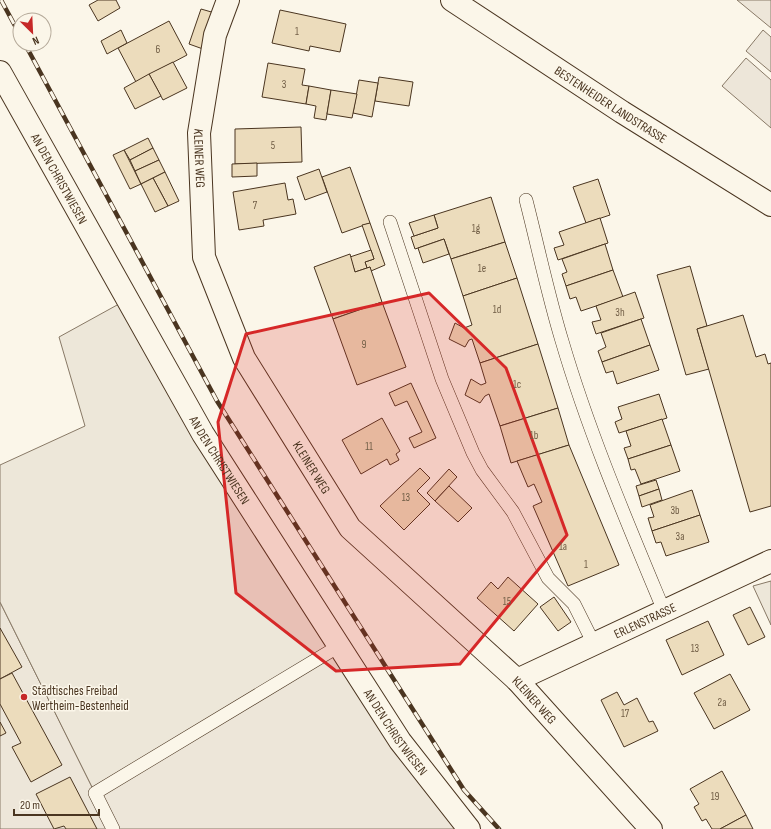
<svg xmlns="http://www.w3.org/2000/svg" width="771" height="829" font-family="'Sofia Sans Condensed',sans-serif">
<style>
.green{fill:#ede6d9;stroke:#887966}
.parking{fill:#ede7d9;stroke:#887966}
.building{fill:#ecdcbc;stroke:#4a3520}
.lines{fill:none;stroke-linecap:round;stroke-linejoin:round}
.service-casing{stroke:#4a3520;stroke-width:14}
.minor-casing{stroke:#4a3520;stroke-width:24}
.secondary-casing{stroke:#4a3520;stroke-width:24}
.service{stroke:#fbf6e9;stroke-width:13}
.minor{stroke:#fbf6e9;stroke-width:22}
.secondary{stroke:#fbf6e9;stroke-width:22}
.rail-casing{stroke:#4a3520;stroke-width:4.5}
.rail{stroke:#fbf6e9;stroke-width:3;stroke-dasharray:9;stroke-linecap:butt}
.marked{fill:#d62828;fill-opacity:0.2;stroke:#d62828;stroke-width:3;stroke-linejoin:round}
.poi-dot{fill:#c62828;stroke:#fbf6e9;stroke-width:1.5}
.labels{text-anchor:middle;stroke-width:3;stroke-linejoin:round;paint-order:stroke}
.number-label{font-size:11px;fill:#725f47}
.street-label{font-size:13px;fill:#4a3520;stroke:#fbf6e9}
.poi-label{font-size:13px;fill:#4a3520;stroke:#fbf6e9;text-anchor:start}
</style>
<rect width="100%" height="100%" fill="#fbf6e9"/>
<g class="green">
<path d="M737,0H771V28Z"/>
<path d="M763,30L771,37V72L746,51Z"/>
<path d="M746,58L771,80V128L722,86Z"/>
<path d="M0,602L95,793L339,646L469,829H0Z"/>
</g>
<g class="parking">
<path d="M128,299L339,646L95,793L0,602V465L85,426L59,337Z"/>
<path d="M771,581V625L753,586Z"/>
</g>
<g class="building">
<path d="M98,0H116L120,8L98,21L89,5Z"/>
<path d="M201,9L215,13L203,49L189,44Z"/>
<path d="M280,10L346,24L340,52L310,46L309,51L272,43Z"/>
<path d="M169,21L187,55L136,82L118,48Z"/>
<path d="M121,30L127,43L107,54L101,41Z"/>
<path d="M173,62L187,88L163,100L149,74Z"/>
<path d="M268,63L305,69L302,85L309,86L306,104L262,97Z"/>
<path d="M149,74L161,96L135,109L124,88Z"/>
<path d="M379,77L413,82L409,106L375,101Z"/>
<path d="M359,80L378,83L372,117L353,113Z"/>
<path d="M309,86L331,90L326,120L314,118L316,106L306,104Z"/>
<path d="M331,90L357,94L352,118L327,114Z"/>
<path d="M301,127L302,162L235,164V129Z"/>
<path d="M148,138L153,148L130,160L124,150Z"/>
<path d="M153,148L159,160L135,171L130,160Z"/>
<path d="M124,150L141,184L130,189L113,155Z"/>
<path d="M159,160L165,172L141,184L135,171Z"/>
<path d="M257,163V176L232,177V164Z"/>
<path d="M350,167L370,223L342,233L322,177Z"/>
<path d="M319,169L327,192L305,200L297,177Z"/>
<path d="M165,172L179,201L168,206L153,178Z"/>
<path d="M153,178L168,206L155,212L141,184Z"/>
<path d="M598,179L610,215L586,223L573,187Z"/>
<path d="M285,183L288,200L293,199L296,214L263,220L264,226L239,230L233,192Z"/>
<path d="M491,197L505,242L451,259L444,239L415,249L411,237L438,228L434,215Z"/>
<path d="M434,215L438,228L414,236L409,223Z"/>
<path d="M600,218L608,243L558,260L554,248L564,245L559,232Z"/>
<path d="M370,223L385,265L371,271L370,267L367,268L365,262L374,259L362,225Z"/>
<path d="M444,239L449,254L423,263L418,248Z"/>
<path d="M505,242L517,278L463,296L451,259Z"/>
<path d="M605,244L613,270L566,286L562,274L567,272L562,259Z"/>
<path d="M371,250L374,259L365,262L367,268L355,272L350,257Z"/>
<path d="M350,254L355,272L370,267L382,302L333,319L314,267Z"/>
<path d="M690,266L707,326L697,329L709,369L686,375L657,275Z"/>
<path d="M613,270L623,297L581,311L576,297L570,299L566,286Z"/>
<path d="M517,278L538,344L480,363L472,339L469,340L465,347L449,339L455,323L464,328L472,325L463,296Z"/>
<path d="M635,292L644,318L596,334L592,322L601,320L596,306Z"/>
<path d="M382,302L406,367L357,385L333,319Z"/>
<path d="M743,315L756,357L765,354L768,364L771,363V506L750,512L697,329Z"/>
<path d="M641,319L650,345L602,362L598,351L606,347L601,333Z"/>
<path d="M538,344L558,408L500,426L489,394L485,396L480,403L465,395L471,379L481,385L486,383L480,363Z"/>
<path d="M650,345L659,370L617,384L613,371L606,373L602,362Z"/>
<path d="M411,383L436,438L414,448L409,438L422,432L407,401L395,406L389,393Z"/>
<path d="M659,394L667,418L619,433L615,422L622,419L618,407Z"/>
<path d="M558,408L569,445L511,463L500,426Z"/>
<path d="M382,418L400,451L396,454L399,460L390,465L387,459L361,474L342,440Z"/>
<path d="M662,419L671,445L628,459L624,448L631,446L626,431Z"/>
<path d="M569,445L619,565L568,586L533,506L542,502L534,484L528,487L517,461Z"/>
<path d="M671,445L680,471L641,484L635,469L631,470L628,459Z"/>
<path d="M420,468L430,478L417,491L430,504L404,530L380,506Z"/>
<path d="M449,469L457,477L435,501L427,493Z"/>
<path d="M656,480L659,489L639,496L636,486Z"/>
<path d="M449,486L472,508L458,522L435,501Z"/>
<path d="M659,489L662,500L642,507L639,496Z"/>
<path d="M692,490L700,515L652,531L648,518L654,517L650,505Z"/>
<path d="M700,515L709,542L666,556L661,542L656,543L652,531Z"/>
<path d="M508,577L538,604L514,631L477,598L491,582L498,589Z"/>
<path d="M554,597L571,622L558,631L540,607Z"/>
<path d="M750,607L765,637L748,645L733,615Z"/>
<path d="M708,621L724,655L682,675L666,640Z"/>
<path d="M0,628L22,667L0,679Z"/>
<path d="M12,673L62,765L31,782L12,747L21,743L0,704V679Z"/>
<path d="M730,674L750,710L714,729L694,693Z"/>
<path d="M617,692L624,705L637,698L649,722L653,721L658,731L624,747L601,700Z"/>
<path d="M0,722L6,733L0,736Z"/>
<path d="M722,771L746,815L720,829H712L706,819L702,821L694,807L699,804L690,789Z"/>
<path d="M70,777L97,829H66L64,826L54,829L36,794Z"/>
<path d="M746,815L753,829H720Z"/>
</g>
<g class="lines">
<defs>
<g id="service">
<path d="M526,200C538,247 548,295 562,341C589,433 627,522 664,611"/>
<path d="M390,222L442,379L473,453L482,470L513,512L548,578L574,604L594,644"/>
<path d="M113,829L95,793L339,646"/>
</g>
<g id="minor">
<path id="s1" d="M228,0L215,35L199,133L204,257L244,358L350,528L517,680L651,829"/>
<path id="s2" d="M0,72L203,434L400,741L469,829"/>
<path id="s3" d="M517,680L771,561"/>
</g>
<g id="secondary">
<path id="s4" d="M452,0L622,112L771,205"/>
</g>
</defs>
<use href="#service" class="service-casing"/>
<use href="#minor" class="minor-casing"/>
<use href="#secondary" class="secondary-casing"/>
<use href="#service" class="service"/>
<use href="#minor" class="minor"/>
<use href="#secondary" class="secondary"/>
<defs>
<g id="rail">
<path d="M1,0L20,35"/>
<path d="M25,44L217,401L464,790L499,829"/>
</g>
</defs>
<use href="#rail" class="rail-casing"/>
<use href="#rail" class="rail"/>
</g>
<path class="marked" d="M429,293L506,368L567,535L460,664L336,671L236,593L218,422L246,334Z"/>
<circle class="poi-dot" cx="24" cy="697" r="4"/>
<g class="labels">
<g class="number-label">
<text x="297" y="35">1</text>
<text x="158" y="53">6</text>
<text x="284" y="88">3</text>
<text x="273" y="149">5</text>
<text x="255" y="209">7</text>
<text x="476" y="232">1g</text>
<text x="482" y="272">1e</text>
<text x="497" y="313">1d</text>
<text x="620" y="316">3h</text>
<text x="364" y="348">9</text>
<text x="517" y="388">1c</text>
<text x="534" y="439">1b</text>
<text x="369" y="450">11</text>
<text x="406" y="501">13</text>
<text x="675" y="514">3b</text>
<text x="680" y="540">3a</text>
<text x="563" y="550">1a</text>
<text x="586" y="568">1</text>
<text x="507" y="605">15</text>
<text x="695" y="652">13</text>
<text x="722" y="706">2a</text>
<text x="625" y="717">17</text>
<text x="715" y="800">19</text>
</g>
<g class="street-label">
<text dy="5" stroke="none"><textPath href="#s4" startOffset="190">BESTENHEIDER LANDSTRASSE</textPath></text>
<text dy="5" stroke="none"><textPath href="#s1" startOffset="162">KLEINER WEG</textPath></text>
<text dy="5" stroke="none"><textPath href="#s2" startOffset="122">AN DEN CHRISTWIESEN</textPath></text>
<text dy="5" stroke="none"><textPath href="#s2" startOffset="446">AN DEN CHRISTWIESEN</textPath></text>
<text dy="5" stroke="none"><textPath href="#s1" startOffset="498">KLEINER WEG</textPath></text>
<text dy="5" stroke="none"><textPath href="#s3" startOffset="141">ERLENSTRASSE</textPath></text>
<text dy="5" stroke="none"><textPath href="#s1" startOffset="822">KLEINER WEG</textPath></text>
<text dy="5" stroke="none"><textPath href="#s2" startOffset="770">AN DEN CHRISTWIESEN</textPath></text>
</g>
<g class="poi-label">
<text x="32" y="695">Städtisches Freibad<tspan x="32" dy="15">Wertheim-Bestenheid</tspan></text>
</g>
</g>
<g transform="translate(32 32) rotate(156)"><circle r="19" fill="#fbf6e9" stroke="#b4a999"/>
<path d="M0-3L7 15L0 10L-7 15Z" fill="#c62828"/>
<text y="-6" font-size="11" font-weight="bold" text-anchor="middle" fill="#4a3520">N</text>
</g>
<path d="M14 809v6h85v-6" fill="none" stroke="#4a3520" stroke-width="2"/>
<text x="20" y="809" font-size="12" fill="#4a3520" stroke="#fbf6e9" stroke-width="3" paint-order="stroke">20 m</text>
</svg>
